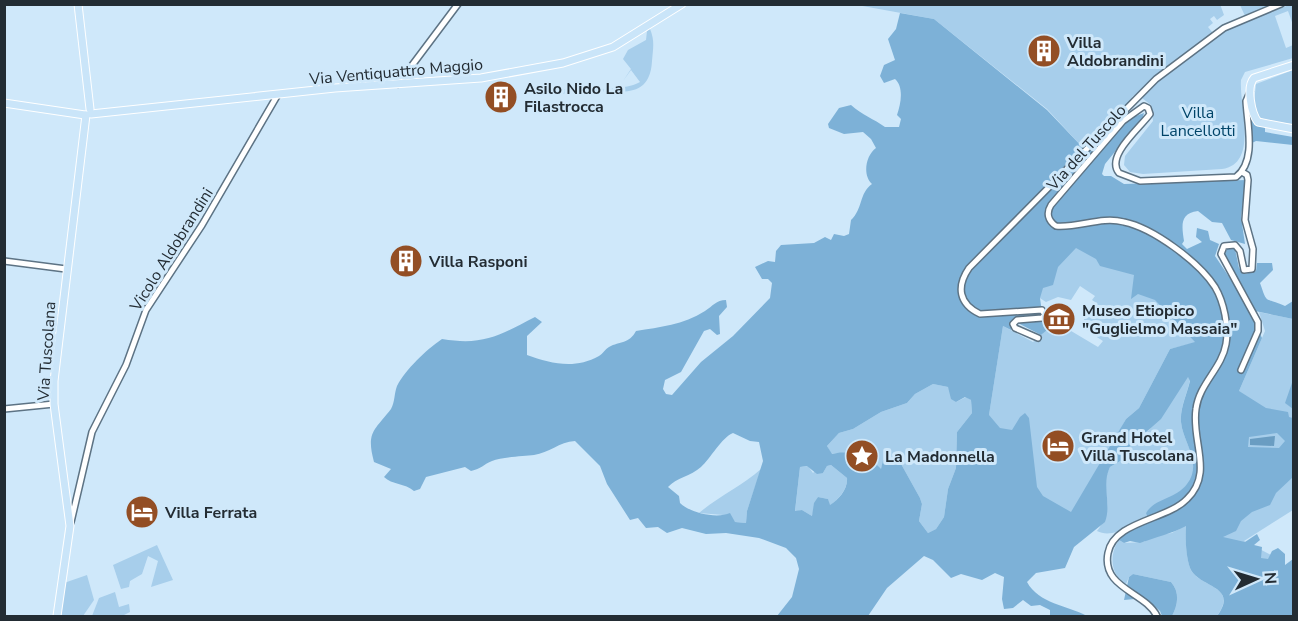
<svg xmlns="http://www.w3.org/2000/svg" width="1298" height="621" font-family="'Nunito Sans',sans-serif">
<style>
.green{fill:#a7ceeb}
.forest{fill:#7db1d7;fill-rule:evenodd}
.water{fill:#6a9dc2}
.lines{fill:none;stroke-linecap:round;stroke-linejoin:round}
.minor-casing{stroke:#5d7384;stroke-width:8}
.major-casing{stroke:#fff;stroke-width:9}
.minor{stroke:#fff;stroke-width:5}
.major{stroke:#cae5f9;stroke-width:7}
.labels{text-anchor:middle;stroke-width:6;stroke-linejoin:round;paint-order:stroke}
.poi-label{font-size:16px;font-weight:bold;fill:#232c33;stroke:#cfe8fa;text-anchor:start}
.street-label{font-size:16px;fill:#232c33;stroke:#cfe8fa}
.park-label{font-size:16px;fill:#004468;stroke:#cfe8fa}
</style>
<rect width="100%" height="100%" fill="#cfe8fa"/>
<g class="green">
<path d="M1220,4L1224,15L1217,20L1214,16L1210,19L1213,23L1208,27L1213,33L1132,97L1130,103L1086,151L1047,109L934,19L857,5Z"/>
<path d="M1240,5H1273L1245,16Z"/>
<path d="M1289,5H1293V25L1288,11L1275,16L1286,48L1293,45V58L1245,72L1241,80C1239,107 1259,164 1222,169L1143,174L1130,172L1124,165L1125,156L1153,121L1151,105L1142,98L1158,80L1226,30Z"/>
<path d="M650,29C655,41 653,48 652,61C650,100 619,91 591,91C581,90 572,93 562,94L563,89C581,90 626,91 640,82L631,70L623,81L631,69L623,59L628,50L646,40L647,31Z"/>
<path d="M1293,70V124L1268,121L1259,117L1254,102L1256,84Z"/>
<path d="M1116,231L1206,340L1170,349L1139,408L1126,419L1091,483L1046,551L977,491L1003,326L1033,342L1056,322L1098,347L1103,341L1080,326L1095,302L1092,300L1095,296L1080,286L1071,300L1058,297L1046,302L989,266Z"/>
<path d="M1259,312L1293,319V510L1244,541L1281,560L1287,576L1207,533L1239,391L1265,331Z"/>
<path d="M1188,376L1190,380C1187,394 1180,407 1181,422C1183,443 1203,463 1188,484C1178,497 1158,500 1146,513V517C1133,525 1112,539 1097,531C1119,503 1097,491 1110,467L1122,460L1128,448L1149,430Z"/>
<path d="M933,384L948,387L956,402L966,397L971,400L972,413L957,432L956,468L948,489L944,517L936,529L928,533L919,521L922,504L920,498L900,462L888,457L883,460L881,470C871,454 848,451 831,454L827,446L839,433L853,429L881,412L907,403L915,394Z"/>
<path d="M831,465L847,478C848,489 838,500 829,506L828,499L818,497L812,516L802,510L795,512L800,467L808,466L813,473L815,471L823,473L827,466Z"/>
<path d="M761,469L747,511L746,523L735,522L723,515L699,513C719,496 742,486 761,469Z"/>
<path d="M1186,525C1185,537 1186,556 1190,568C1198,588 1240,585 1217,616H1172C1178,605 1180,592 1171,582L1133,574L1129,577L1126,584C1110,575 1109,554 1119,540L1124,543L1144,542L1151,536L1172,533Z"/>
<path d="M157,545L173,580L151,587L158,561L148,556L142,574L130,581L129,587L121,589L113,565Z"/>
<path d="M87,575L94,600L83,616H61L64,583Z"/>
<path d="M115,592L119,607L129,604L130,612L122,616H92L99,598Z"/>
</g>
<g class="forest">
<path d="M900,13L934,19L1047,110L1087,152L1120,122L1144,113L1141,123L1135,127L1105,164L1102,174L1104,176H1111L1124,184L1246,180L1241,217L1245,244L1231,240L1222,223L1212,222L1198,211C1179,213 1182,227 1184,241L1182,244L1187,249L1202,242L1196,237L1197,228L1208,231L1210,240L1219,244L1215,256L1240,293L1262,338L1239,391L1266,408L1288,412L1289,417L1293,418V477L1276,493L1270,505L1252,512L1241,521L1236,531L1223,537L1245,542L1257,534L1260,540L1254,545L1262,547L1261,558L1268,559L1272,551L1278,548L1285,554V565L1293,559V616H1217C1240,585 1198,588 1190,568C1186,557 1185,537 1186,526C1171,534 1156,537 1140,543L1130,541L1124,543L1119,540L1129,531L1148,523L1146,513C1155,498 1176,499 1187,484C1203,463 1183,443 1181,422C1180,408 1187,394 1190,381L1188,377L1161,419L1128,448L1122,460L1110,467C1101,485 1112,503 1105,522L1074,547L1065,568L1036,573L1027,582C1039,604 1067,605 1087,616H1050V610L1040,605L1031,606L1023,600L1013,608L1004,609L1002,599L1004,577L995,573L982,580L961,574L951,578L933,560L924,556L887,588L868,616H777L792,597L799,569L796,558L786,548L759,538L726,533L706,534L682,528L667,533L658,527L646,528L638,518L630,520L607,484L600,466L575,441C559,442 549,453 534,455C524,456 502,457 492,461C484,464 481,469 471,471L465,467L426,477L420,489L414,491C405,483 392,485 384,477L391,469L374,462C366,432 374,431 391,409C395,402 394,394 397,386C406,369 426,350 442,339C484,346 500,335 535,317L542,322L527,336V355C550,363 574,370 599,356C603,354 605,349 609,347C620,341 629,344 636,331C660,327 683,325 705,311C713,306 716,300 726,300L727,307L719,316L720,334L717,335L710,329L704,331L681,372L665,380L663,389L666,394L672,395L701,362L733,336L770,298L772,283L768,279H762L755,267L768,261L775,262L776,251L781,245L814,243L825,237L831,240L834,234L844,236L849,234L851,220C863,209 859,193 872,184C862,175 866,155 876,148L871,139L863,132L844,134L829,128L828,124L839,108L851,105C862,115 874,119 885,127H899L901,119L897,115C901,104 904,87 895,79L884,83L880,76L884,65L895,60L888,39L896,29ZM1076,248L1096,259L1100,266L1134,275L1131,299L1138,294L1155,300L1195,342L1170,349L1139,408L1126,419L1071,512L1043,496L1037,487L1029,418L1025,413L1020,417L1012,430L1000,428L989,415L1003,326L1011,330V323L1016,322L1041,335L1052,326L1043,320L1040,298L1043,288L1053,285L1058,267ZM933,384L948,387L951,399L956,402L965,397L971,400L972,413L957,432L956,468L948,489L944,517L936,529L928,533L919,521L922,504L920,498L900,462L888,457L883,460L881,469C871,456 847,449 832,454L827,446L839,433L853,429L881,412L907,403L915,394ZM733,433L750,441L759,442L763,461L747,511L746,523L735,522L730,513C717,519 690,513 680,503L679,496L668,487C676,478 691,476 701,467C710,459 722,437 733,433ZM1277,433L1285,441L1279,448L1248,447L1249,437ZM831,465L847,478C848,489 839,499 830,505L828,499L818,497L814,503L812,516L802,510L795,511L800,467L807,466L817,474L823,473L827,466Z"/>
<path d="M1250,115L1255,122L1265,128V132L1293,137V145L1256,141L1252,143Z"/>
<path d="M1228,247L1235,249L1239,268L1245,274L1256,271L1257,263H1272L1273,270L1260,283C1268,306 1264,296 1285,306L1293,301V319L1255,311L1224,256Z"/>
<path d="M1293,380V409L1285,403Z"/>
<path d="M1133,574L1171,582C1180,592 1178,605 1172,616H1162L1160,611L1145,598L1124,600L1129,577Z"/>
</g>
<path class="water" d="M1275,436L1274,446L1250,445V439Z"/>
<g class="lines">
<defs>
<g id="minor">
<path d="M398,84L458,4"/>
<path d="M4,261L66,269"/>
<path d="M1038,338L1015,328L1013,324L1017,320L1042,318L1045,315L1042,310L980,314C959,304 956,287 969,268L1156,79L1224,28L1281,4"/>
<path d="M1241,370L1258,331V322L1221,254L1224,246L1235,245L1240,251L1244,270L1252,269L1253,249L1245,220L1248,180L1247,175L1242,172"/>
<path d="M4,409L54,404"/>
<path d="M71,522L92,432L126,365L146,310L202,225L277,96"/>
<path d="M1157,616C1145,592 1101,588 1108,553C1114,521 1167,520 1187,499C1214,473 1191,441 1196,409C1199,384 1222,368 1226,344C1229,327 1224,302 1215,287C1199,262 1153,228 1124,222C1101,216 1079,228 1056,226C1048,221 1046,213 1051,205L1123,121L1144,106L1148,108L1150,114C1140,128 1105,156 1119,173L1140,181L1236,177C1257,161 1247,124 1246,101L1250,92"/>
</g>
<g id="major">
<path d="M78,4L90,109"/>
<path d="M1294,65L1254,78C1246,87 1251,113 1258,122L1294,129"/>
<path d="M4,103L85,115"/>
<path d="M91,114L335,88L481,78L563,63L613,47L682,4"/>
<path d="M57,616L70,526L54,404V381L86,115"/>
</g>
</defs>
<use href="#minor" class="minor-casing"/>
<use href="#major" class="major-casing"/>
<use href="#minor" class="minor"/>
<use href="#major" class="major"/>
</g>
<defs>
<symbol id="building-disc" viewBox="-11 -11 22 22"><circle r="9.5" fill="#934e24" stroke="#cfe8fa"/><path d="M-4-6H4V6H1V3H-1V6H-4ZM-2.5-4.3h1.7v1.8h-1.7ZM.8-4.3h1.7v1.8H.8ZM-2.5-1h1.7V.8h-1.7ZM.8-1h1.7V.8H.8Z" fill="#fff"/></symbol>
<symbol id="museum-disc" viewBox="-11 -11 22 22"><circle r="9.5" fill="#934e24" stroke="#cfe8fa"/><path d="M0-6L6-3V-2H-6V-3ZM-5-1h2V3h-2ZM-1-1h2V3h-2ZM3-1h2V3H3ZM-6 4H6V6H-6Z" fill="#fff"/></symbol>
<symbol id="hotel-disc" viewBox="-11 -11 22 22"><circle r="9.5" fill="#934e24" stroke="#cfe8fa"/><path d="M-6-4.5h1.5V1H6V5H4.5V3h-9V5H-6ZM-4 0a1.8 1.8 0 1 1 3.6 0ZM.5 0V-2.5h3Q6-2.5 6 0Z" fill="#fff"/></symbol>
<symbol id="sight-disc" viewBox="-11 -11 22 22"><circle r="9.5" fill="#934e24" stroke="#cfe8fa"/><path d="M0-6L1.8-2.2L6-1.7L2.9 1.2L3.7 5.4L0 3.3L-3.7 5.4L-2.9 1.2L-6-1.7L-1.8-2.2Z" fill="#fff"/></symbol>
</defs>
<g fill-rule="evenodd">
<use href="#building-disc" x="1025" y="32" width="38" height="38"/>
<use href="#building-disc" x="482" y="78" width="38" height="38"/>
<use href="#building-disc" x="387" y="242" width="38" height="38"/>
<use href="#museum-disc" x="1040" y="300" width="38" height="38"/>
<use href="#hotel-disc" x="1039" y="427" width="38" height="38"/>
<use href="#sight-disc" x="843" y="437" width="38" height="38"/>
<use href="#hotel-disc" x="123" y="493" width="38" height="38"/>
</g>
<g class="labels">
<g class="poi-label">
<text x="1067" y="48">Villa<tspan x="1067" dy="18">Aldobrandini</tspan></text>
<text x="524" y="94">Asilo Nido La<tspan x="524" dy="18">Filastrocca</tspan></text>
<text x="429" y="267">Villa Rasponi</text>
<text x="1082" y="316">Museo Etiopico<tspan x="1082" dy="18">"Guglielmo Massaia"</tspan></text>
<text x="1081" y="443">Grand Hotel<tspan x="1081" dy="18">Villa Tuscolana</tspan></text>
<text x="885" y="462">La Madonnella</text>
<text x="165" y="518">Villa Ferrata</text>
</g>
<g class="street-label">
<text transform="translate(396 71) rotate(-5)" y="6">Via Ventiquattro Maggio</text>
<text transform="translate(1086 147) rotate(-48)" y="6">Via del Tuscolo</text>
<text transform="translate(171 249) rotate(-58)" y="6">Vicolo Aldobrandini</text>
<text transform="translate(46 351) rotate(-86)" y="6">Via Tuscolana</text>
</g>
<g class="park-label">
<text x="1198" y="118">Villa<tspan x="1198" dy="18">Lancellotti</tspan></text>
</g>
</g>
<rect width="1298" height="621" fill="none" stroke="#232c33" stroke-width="12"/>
<g transform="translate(1256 579) rotate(86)" stroke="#cfe8fa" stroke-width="4.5" paint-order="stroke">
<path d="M0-4.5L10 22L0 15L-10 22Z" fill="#232c33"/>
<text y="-9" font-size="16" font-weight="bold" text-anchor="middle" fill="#232c33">N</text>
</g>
</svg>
